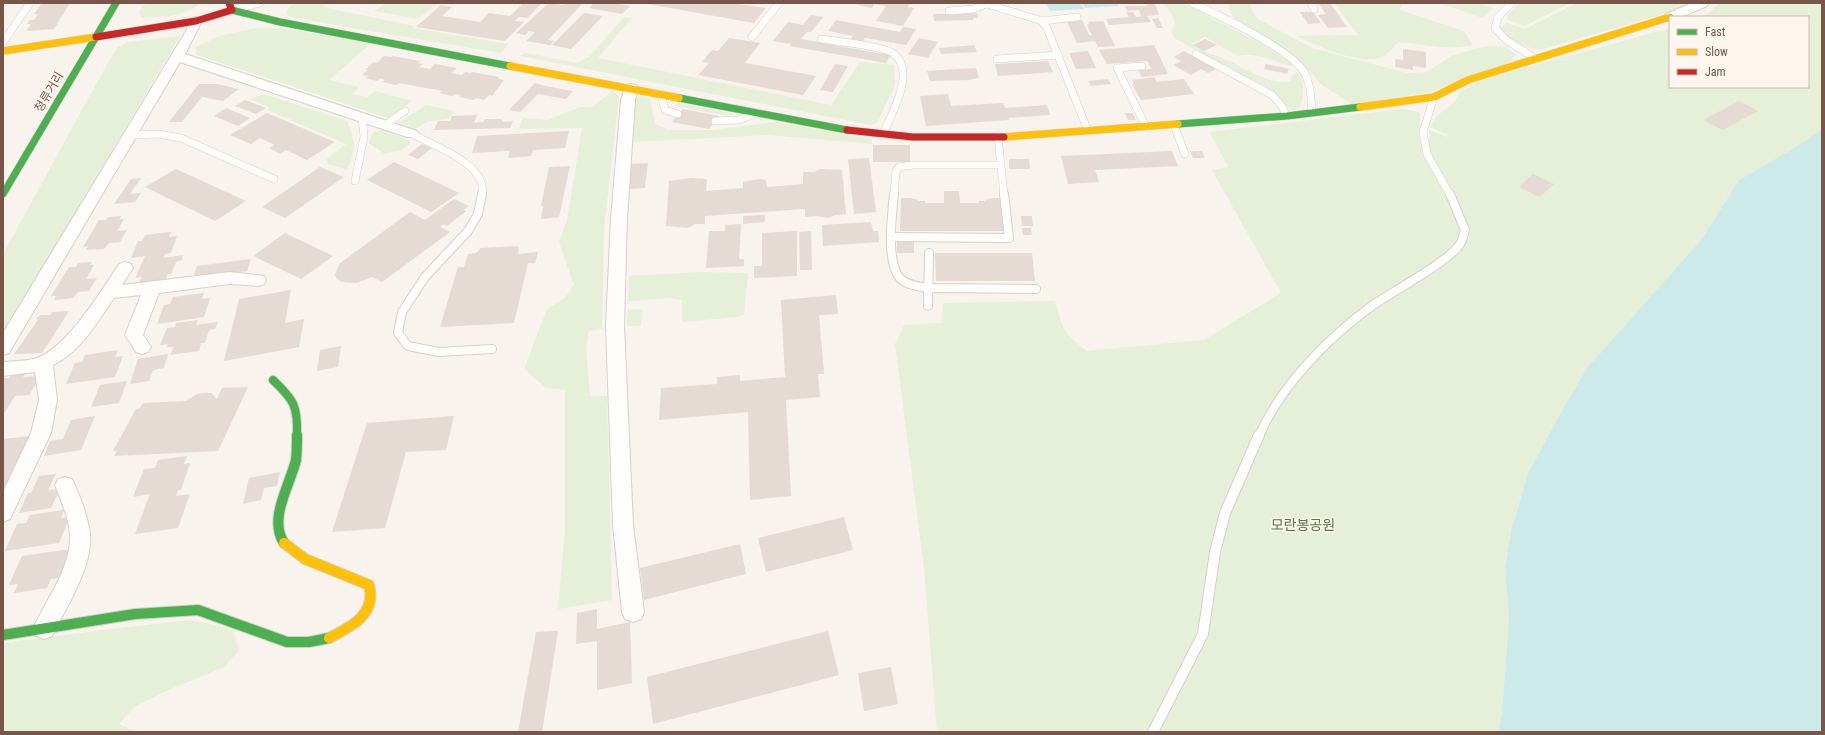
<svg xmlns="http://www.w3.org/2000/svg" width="1825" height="735" font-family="'Roboto Condensed','Noto Sans KR',sans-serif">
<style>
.green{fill:#e6efd7}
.water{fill:#cdeaea}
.building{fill:#e5dad4}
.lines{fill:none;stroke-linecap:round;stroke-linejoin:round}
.lane-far2-casing{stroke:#d7d0cb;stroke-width:8}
.lane-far1-casing{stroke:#d7d0cb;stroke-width:10}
.lane-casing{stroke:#d7d0cb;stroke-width:12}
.street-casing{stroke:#d7d0cb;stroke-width:2}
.fast-far2-casing{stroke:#d8cec9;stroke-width:8}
.fast-far1-casing{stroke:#d8cec9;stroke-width:10}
.fast-casing{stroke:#d8cec9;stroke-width:12}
.slow-far1-casing{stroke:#d8cec9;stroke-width:8}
.slow-casing{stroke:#d8cec9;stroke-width:12}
.jam-casing{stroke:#d8cec9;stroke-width:8}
.lane-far2{stroke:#fefdfc;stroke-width:7}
.lane-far1{stroke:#fefdfc;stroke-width:8}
.lane{stroke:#fefdfc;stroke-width:10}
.street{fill:#fefdfc;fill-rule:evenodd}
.fast-far2{stroke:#4caf50;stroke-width:7}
.fast-far1{stroke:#4caf50;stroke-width:8}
.fast{stroke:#4caf50;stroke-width:10}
.slow-far1{stroke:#ffc107;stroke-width:7}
.slow{stroke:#ffc107;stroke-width:10}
.jam{stroke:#c62828;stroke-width:7}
.labels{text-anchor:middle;stroke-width:3;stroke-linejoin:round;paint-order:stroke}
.far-street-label{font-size:12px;fill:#79564a;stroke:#fff7ef}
.park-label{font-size:14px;fill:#55793e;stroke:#fff7ef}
</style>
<rect width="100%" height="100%" fill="#f8f3ed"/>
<g class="green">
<path d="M148,3H201C185,16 162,18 142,17L139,13L143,6Z"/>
<path d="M295,3H327L322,7L414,26L412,28L508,44L501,53L301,19L288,16L286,13L288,9Z"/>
<path d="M386,3H437L418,19L374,11Z"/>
<path d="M1163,3H1181L1197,10L1273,50L1293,64V66C1275,63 1256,51 1238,56L1205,37L1191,44C1201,51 1211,54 1222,58C1238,64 1274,88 1290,81L1292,76L1296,72C1307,80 1303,96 1300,107L1293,110L1289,108L1275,93L1174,38L1172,32C1179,20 1170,12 1163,3Z"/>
<path d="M1228,3H1250L1253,13L1258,19L1312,48L1407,73L1427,72L1451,56L1486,46L1506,47L1516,55L1509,63L1430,92L1353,105L1322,85L1305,66L1242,26L1232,16Z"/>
<path d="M1335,3H1403L1399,10L1464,31L1473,45C1445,51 1425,44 1398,42C1393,47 1388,54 1382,57C1360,66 1318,46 1297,36L1358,35Z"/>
<path d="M1439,3H1477L1493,8L1483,18Z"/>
<path d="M1520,3H1570L1524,26L1507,19L1508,15Z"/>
<path d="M1577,3H1690L1670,12L1543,49C1528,50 1509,42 1501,28L1506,23L1525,29Z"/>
<path d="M1720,3H1822V129L1801,144L1739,180L1702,239L1587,368L1560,414L1528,473L1511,531L1505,567L1509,619L1502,712L1499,732H937L924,568L895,344L904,325L942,323L943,303L1055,301C1063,329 1063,333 1087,351L1204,340L1281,293L1212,170L1228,167L1210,132L1401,109L1419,112C1422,120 1418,129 1420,141L1430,139L1429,130L1447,137L1448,134L1430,127L1437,116L1454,102L1462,91L1476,84L1478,81L1670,28V87H1808V17H1704Z"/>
<path d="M624,17L632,18L598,58L831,105L860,62L894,65L895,85L877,123L871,125L520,56L525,53L577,63L589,57Z"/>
<path d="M256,28H281L371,43L329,80L359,87L352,94L367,97L375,91L412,101L388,118L197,55L196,47L219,36Z"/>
<path d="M180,36L3,335V254L110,59L117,48L127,42Z"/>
<path d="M613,91L619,96L604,229L602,329L589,331L586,348L590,396H607L612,600L558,609L565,530V390L546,388L524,369L547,309L565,298L574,285L559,242L567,221L582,128L519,129L523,118L547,120L581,107H592Z"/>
<path d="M263,94L347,121C355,141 357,149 347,169L327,164L326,160L346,144L268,110L271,108L250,99Z"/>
<path d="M639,96L650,99L655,124L669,130H715L775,122L872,139V144L767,135L630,142L636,99Z"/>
<path d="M677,103L735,114L728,116L676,106Z"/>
<path d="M426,105L454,111L449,119L429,121L415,129L398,123Z"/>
<path d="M381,129L410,141V144L400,151L383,153L369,143L372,134Z"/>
<path d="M702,272L748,273L744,314L738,317L682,322V300L670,298L628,301L629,276Z"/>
<path d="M642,309L641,326H627L628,310Z"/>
<path d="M190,620L219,626L233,631L239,650L224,667L175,687L135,706L119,724L137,732H3V643L95,631Z"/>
</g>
<g class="water">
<path d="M1046,3H1081L1084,9L1050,11Z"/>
<path d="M1082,3H1117L1119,6L1085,8Z"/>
<path d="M1822,129V732H1499L1502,712L1509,619L1505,567L1511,531L1528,473L1560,414L1587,368L1702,239L1739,180L1801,144Z"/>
</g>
<g class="building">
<path d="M42,3H70L54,29L26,31L31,24H27L30,20H34L38,14H34Z"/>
<path d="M523,3L541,4L527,18L519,17L515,21L524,22L505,41L416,27L441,5L452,7L442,16L480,22L489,13L510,16Z"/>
<path d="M549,3L563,5L564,3H583L548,40L554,41L550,45L526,41L535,32L529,31L525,35L516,33Z"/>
<path d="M594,3H615L630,6L622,14L589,8Z"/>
<path d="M642,3H730L766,8L754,23Z"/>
<path d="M858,3H910L908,7L914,8L903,26L876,21L886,6L874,4L872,8L857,5Z"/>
<path d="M1146,3H1153L1156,6L1159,15L1147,16L1151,22L1109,25L1106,19L1129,17L1126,12H1133L1136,17L1146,16H1141L1139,10L1127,11L1125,6H1147Z"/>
<path d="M1318,3H1330L1347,27L1328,28L1318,15L1326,14Z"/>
<path d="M1300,12H1313L1321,23L1308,24Z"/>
<path d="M584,13L603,16L571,49L552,45Z"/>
<path d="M977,13L978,18H973V20L934,21L933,14Z"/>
<path d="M811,15L823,17L811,32H807L801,39L883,54L884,53L891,54L886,63L790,46L791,44L773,41L788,22L803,25Z"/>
<path d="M1158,18L1163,28H1157L1152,19Z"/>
<path d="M836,20L900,32L903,27L916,29L906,45L865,38L862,42L850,40L853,36L828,31Z"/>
<path d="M1082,20L1089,35H1092L1087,25L1089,24L1088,22L1103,21L1115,46L1098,47L1095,41L1077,43L1067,22Z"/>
<path d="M729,38L760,43L745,63L816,76L803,95L698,75L709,63L702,62L712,50L718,51Z"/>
<path d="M919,38L938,42L928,58L908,54Z"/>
<path d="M1205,39L1217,45L1204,51L1193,45Z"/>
<path d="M974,45L977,52L941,54L939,48Z"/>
<path d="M1154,45L1168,74L1142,77L1138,70L1152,69L1147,61L1107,64L1099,50Z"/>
<path d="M1403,49L1426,52V68L1413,66V70L1395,67V59L1403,60Z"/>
<path d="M1088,51L1096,68L1076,69L1069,53Z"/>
<path d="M1184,51L1216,69L1208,73L1201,69L1191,75L1173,65L1181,61L1174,57Z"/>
<path d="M384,56L391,57L393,56L420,61L418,63L423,64L419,67L430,69L435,64L457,68L451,73L462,75L465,72L470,73L472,72L499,77L498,79L504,80L492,96L489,95L484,100L476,98L473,100L459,97L461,95L455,94L452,96L440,93L443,91L399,83L397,85L382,82L385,80L380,78L377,81L366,78L369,76L362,75L368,70H365L374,62L377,63Z"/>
<path d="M1048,61L1053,72L998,76L995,64Z"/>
<path d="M835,64L848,66L833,92L820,90Z"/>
<path d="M1266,64L1289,69L1287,74L1264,69Z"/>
<path d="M976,68L979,78L968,80L930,81L927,71Z"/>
<path d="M1154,77L1157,82L1184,79L1194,94L1141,100L1132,84H1134L1132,80Z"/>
<path d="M1108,79L1111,84L1091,86L1088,81Z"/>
<path d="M535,83L546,86L573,91L566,99L538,94L520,112L509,110Z"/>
<path d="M199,84H217L239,89L223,101L202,97L182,122H169Z"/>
<path d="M948,94L951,106L1003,103L1005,108L1047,105L1050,115L1008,118L1009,120L926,126L920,96Z"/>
<path d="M245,100L266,108L256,114L235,106Z"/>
<path d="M1739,101L1758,111L1723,130L1703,120Z"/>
<path d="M226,108L250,118L238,126L214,116Z"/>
<path d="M683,109L719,116L709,129L672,122Z"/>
<path d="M267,113L335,142L307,160L286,150L280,154L269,148L275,145L260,138L251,144L230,135Z"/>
<path d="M1125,113H1133L1136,120H1128Z"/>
<path d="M477,115L474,123L483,122L485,119H502V122L513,121L510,128L434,130L438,121H450L452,116Z"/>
<path d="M569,131L565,148L533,150L531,156L508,158L510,151L472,153L477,136Z"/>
<path d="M422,144L432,148L418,159L408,155Z"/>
<rect x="873" y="145" width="37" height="17"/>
<path d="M1172,151L1178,166L1095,170L1099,182L1068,184L1061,156Z"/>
<path d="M1190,151H1202L1205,158H1193Z"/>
<path d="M869,158L876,212L854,214L848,159Z"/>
<path d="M1009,159H1029L1030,169H1009Z"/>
<path d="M394,162L459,193L431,212L367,180Z"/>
<path d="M648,163L645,188L627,189L630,164Z"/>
<path d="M570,166L559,217L541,219L543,206H541L549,167Z"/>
<path d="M320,167L344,177L285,218L262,207Z"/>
<path d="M176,169L246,201L215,221L145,187Z"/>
<path d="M819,169L842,170L846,214L835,215L829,218L817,216L805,217V209L705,216V224H695L688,228L666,226L669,181L691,178L707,179L706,191L743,188V182L760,179L766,180L767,187L803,184V172H814Z"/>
<path d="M1533,174L1554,184L1540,197L1519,187Z"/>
<path d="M141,178L130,194L141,193L135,202L114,204L131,179Z"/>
<path d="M944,191H959L960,203H979V201H985V200L992,198H1001L1004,231H900L901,198H911L918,200V201H925V203H944Z"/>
<path d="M454,199L469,206L463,210L466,211L447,226L444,224L440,227L450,232L382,282L372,277L357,283L342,282L337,279L335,275L339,264L410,212L425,220Z"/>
<path d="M765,215V222L743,224V216Z"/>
<path d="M121,216L120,219H124L117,231L127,230L120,242L109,243L104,249L86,250L88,246L83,247L99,220H106L108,217Z"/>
<path d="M1021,216H1032L1033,226H1022Z"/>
<path d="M871,222L873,231H878L879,242L823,246L822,225Z"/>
<path d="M741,224L739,259H744V266L706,268L709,231H725V225Z"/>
<path d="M1022,228H1031L1032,235H1023Z"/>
<path d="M797,231V276L754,278V266H762V233Z"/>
<path d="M811,231L812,270H800L799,232Z"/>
<path d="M171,232L169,237L177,236L171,253L165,254L163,258L183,255L182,260L176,262L171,274H168L165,281L138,284L142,277L135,278L145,256L131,258L138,241H142L145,235Z"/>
<path d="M285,233L333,256L301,279L253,256Z"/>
<rect x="897" y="242" width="17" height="11"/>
<path d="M517,246L519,248L518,254L538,252L535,263H528L514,323L440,327L458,267H464L468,254L476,253L481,248Z"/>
<path d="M935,253H1032L1035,281H936Z"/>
<path d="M251,259L247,271L193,278L197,266Z"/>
<path d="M92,262L90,265H94L86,279L97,278L89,291L78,292L73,298L54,300L56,296H51L69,267H76L78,263Z"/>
<path d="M291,290L285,323L304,319L299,347L224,361L239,299Z"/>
<path d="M204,293L202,299L210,298L204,317L157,324L164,305L170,304L173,297Z"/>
<path d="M836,295L838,314L819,315L824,374H818L820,397L786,400L791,496L750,500L748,412L659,420L661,388L717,384V377L740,375V381L785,377L781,300Z"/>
<path d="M69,311L42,353L14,354L38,320L36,318L41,315H50L52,312Z"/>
<path d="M198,320L196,325L218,322L215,329L209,330L205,343H201L199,351L170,355L174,347H167L168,344L160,345L167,328L175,327L176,323Z"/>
<path d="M341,346L338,367L317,371L320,350Z"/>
<path d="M118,350L115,357L123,356L115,377L66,384L75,363L82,362L85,355Z"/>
<path d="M168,354L164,368L153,370L149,381L130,384L138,359Z"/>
<path d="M26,373L23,377L41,376L29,395L15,396L3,415V378H9L12,374Z"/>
<path d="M127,381L119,403L91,407L100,385Z"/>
<path d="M248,387L218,451L114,456L117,451H113L136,409L140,408L143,403L186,401L197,394L205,393H211L217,399L222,388Z"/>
<path d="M95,416L81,450L44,456L50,441L63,439L71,420Z"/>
<path d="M454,416L446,450L406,452L385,528L332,532L367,423Z"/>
<path d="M30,436L3,496V439Z"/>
<path d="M187,456L184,464L190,463L181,490H178L176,496L190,494L178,528L135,534L150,494L133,497L144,469L155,468L158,460Z"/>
<path d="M280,472L277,486L264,488L261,500L243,504L249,478Z"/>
<path d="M56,474L48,490L60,489L51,508L19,513L28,493H31L39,476Z"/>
<path d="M64,510L61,518L70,517L59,543L5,551L17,524L26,523L30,515Z"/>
<path d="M844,517L853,550L766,572L758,538Z"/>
<path d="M740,544L746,574L644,600L640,568Z"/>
<path d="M71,549L59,578L51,579L47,588L14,593L18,584L9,585L22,556Z"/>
<path d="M597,609V629L630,622L632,683L597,690V641L576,644L577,613Z"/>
<path d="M558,631L542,732H518L536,632Z"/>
<path d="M828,631L839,675L653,724L647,677Z"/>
<path d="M891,667L898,704L864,711L858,673Z"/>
</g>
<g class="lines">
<defs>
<g id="lane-far2">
<path d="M984,3L1042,21L1047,28L1088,131"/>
<path d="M1192,3C1219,15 1285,47 1302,69C1311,81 1311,99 1312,113"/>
<path d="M1311,3L1314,9"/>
<path d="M1512,3L1498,17L1495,28L1506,40L1536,59"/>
<path d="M232,10L260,3"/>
<path d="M949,11L974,9L986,4"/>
<path d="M1042,21L1077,17"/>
<path d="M752,37L779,3"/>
<path d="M821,39C835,41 881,46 891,52C919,68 891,115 882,136"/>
<path d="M3,42L30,3"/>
<path d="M1196,54L1272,95L1281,105L1287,116"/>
<path d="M997,59L1058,55"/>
<path d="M1142,66L1117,68L1146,127"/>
<path d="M661,94L665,110L678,114"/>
<path d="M1434,97L1423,132L1427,154L1450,195"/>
<path d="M715,121L738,120L758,113"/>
<path d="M385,125L405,111"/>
<path d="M1174,125L1185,154"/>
<path d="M412,134C433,145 489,165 482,195"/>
<path d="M130,135L158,134L181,138L274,179"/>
<path d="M998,137L1004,195"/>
<path d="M355,181L364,137L362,117"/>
<path d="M894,195L896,171L899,167L913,165H1001"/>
</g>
<g id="lane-far1">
<path d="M482,194L478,214L468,231L425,277L402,312L398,333L408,346L439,352L492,349"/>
<path d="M894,194C892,215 886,259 899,277C905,285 918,286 927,288L1036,289"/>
<path d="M891,237L1009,238L1004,194"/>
<path d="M928,306L929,253"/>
<path d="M1259,436C1281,385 1329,337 1373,305C1392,292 1451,260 1460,244C1463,240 1463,235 1465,230L1450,194"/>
</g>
<path id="lane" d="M1153,732L1203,634L1215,552L1225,513L1259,435"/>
<g id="street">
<path d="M1692,3H1709L1707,6L1681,17H1670V21L1664,17L1666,14Z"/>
<path d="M196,17L202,21L185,54L417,131L419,134L417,137H407L180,62L9,353L3,355V333L186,31L192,18Z"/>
<path d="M631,84L636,85L638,88L635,100L627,219L624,326L633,525L644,612L641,619L633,622L625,619L622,612L613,525L606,326L611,219L621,100L626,85Z"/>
<path d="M125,262L131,264L133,268L122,285L230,272L264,276L266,280L264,284L258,286L230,284L159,293L143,335L151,347L148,352L142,354L136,352L125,335L141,295L114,298C98,321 80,353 53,365L57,400L51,433L10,519L3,522V492L31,433L39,400L35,372L3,376V362C13,361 24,361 34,359C66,350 101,291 119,264Z"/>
<path d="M65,477L72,479C80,496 88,516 90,534C93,567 66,608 52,636L44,639L36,636L33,629C46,599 71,569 70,535C69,518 61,501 55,485L58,479Z"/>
</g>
<g id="fast-far2">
<path d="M232,10L280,22L510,66"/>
<path d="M679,98L847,130"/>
<path d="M1178,124L1287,116L1360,107"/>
<path d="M3,194L116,3"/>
</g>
<path id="fast-far1" d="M273,380C294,400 298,406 297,436"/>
<g id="fast">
<path d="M284,543C268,519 290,485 296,460C297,452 297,443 297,435"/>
<path d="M3,635L135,614L198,610L287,642H309L329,638"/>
</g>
<g id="slow-far1">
<path d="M3,51L96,37"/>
<path d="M510,66L679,98"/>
<path d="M1360,107L1434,97L1468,80L1670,17"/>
<path d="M1004,137L1178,124"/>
</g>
<path id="slow" d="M284,543L305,559L369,585C377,614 351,627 329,638"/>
<g id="jam">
<path d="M96,37L196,21L232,10L229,3"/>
<path d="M847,130L913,137H1004"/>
</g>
</defs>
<use href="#lane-far2" class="lane-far2-casing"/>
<use href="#lane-far1" class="lane-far1-casing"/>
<use href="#lane" class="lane-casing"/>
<use href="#street" class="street-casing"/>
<use href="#fast-far2" class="fast-far2-casing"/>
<use href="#fast-far1" class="fast-far1-casing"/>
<use href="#fast" class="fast-casing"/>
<use href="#slow-far1" class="slow-far1-casing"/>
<use href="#slow" class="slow-casing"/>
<use href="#jam" class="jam-casing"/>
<use href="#lane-far2" class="lane-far2"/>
<use href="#lane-far1" class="lane-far1"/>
<use href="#lane" class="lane"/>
<use href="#street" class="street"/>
<use href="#fast-far2" class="fast-far2"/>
<use href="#fast-far1" class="fast-far1"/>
<use href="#fast" class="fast"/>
<use href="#slow-far1" class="slow-far1"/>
<use href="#slow" class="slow"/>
<use href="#jam" class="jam"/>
</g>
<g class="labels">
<g class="far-street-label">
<text transform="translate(49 92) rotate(-59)" y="4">청류거리</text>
</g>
<g class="park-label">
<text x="1303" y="530">모란봉공원</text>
</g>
</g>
<rect width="1825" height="735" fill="none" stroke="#79564a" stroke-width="8"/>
<rect x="1669" y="16" width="140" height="72" fill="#fff7ef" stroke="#c9b7ad"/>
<rect x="1677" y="29" width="20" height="6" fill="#4caf50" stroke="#c9b7ad"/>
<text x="1705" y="36" font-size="12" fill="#79564a">Fast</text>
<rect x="1677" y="49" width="20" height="6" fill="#ffc107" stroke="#c9b7ad"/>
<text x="1705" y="56" font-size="12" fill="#79564a">Slow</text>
<rect x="1677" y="69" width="20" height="6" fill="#c62828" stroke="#c9b7ad"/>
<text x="1705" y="76" font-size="12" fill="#79564a">Jam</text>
</svg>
